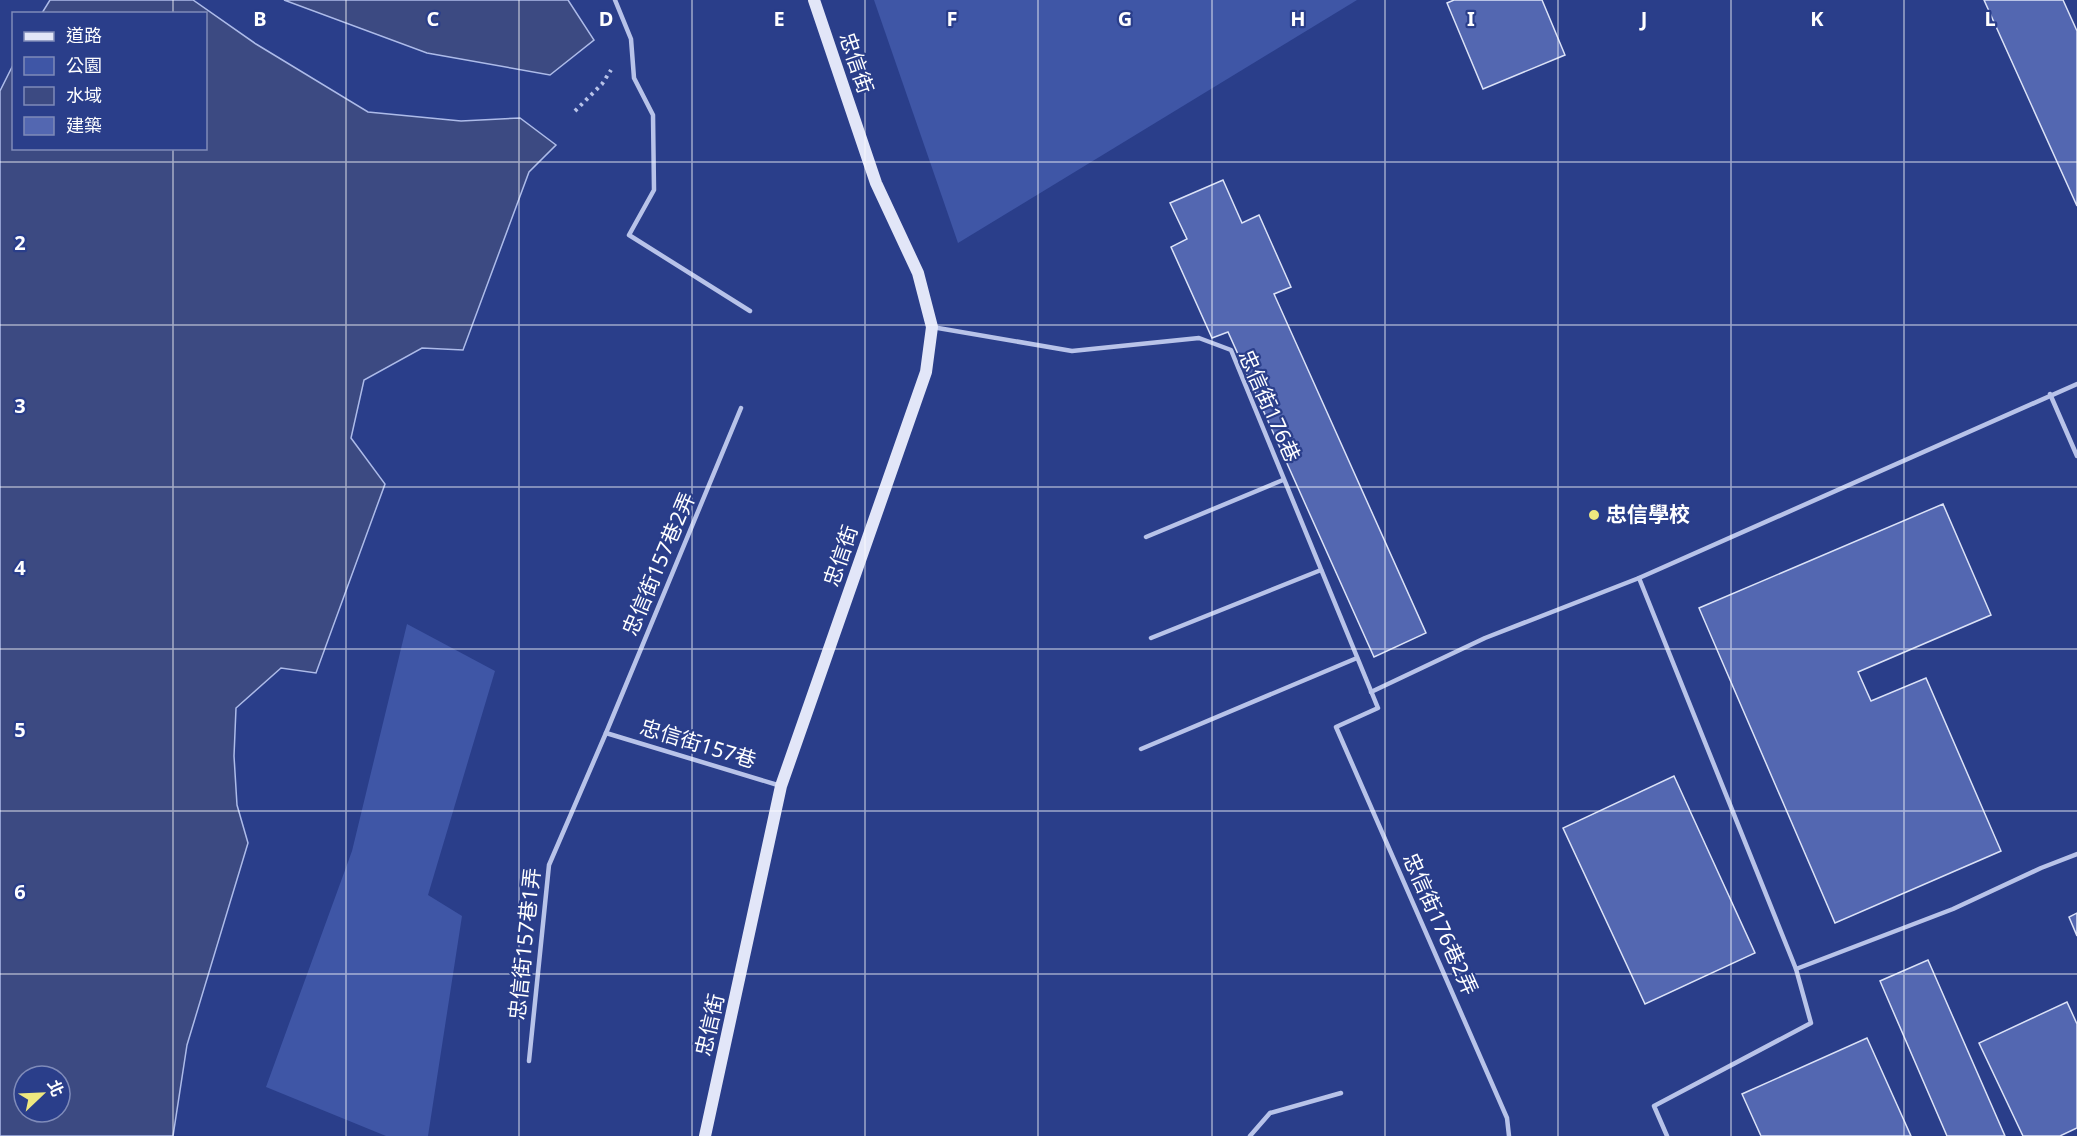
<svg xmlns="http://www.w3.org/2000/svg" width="2077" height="1136" font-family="'Noto Sans','Noto Sans TC',sans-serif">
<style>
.green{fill:#3f56a6}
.water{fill:#3c4a82;stroke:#adbbe9;stroke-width:1.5;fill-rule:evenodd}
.building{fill:#5367b1;stroke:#dbe2f7;stroke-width:1.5}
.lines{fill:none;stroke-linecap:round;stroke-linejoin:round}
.path{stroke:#b8c3e9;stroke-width:4;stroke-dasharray:3 4.5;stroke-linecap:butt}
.lane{stroke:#b8c3e9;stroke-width:4.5}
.secondary{stroke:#e2e6f8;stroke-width:12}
.grid{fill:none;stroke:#fff;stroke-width:1.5;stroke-opacity:0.55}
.poi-dot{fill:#efe87f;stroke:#2a3e8a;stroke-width:2}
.labels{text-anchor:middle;stroke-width:4.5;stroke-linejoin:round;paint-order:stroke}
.street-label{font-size:21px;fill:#fff;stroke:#2a3e8a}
.poi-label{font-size:21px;font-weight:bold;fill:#fff;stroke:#2a3e8a;text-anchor:start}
.grid-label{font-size:20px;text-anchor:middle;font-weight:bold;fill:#fff;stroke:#2a3e8a;stroke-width:4.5;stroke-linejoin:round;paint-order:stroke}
</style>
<rect width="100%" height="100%" fill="#2a3e8a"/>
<g class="green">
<path d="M874,0H1357L958,243Z"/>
<path d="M407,624L495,671L428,895L462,916L428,1136H386L266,1087L352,851Z"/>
</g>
<g class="water">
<path d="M50,0H193L256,44L368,112L461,121L520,118L556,145L529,172L463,350L422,348L364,380L351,438L385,484L316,673L281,668L236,708L234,756L237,805L248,843L187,1045L173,1136H0V91L13,65L14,148H206V14L42,13ZM24,1076H60V1112H24Z"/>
<path d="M284,0H568L594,40L550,75L427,53Z"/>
</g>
<g class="building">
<path d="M1454,0H1542L1565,55L1483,89L1447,3Z"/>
<path d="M1984,0H2063L2077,31V206Z"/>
<path d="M1223,180L1242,223L1259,215L1291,287L1274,294L1426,633L1374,657L1228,332L1212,338L1171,247L1187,239L1170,203Z"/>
<path d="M1943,504L1991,615L1858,672L1871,701L1926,678L2001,851L1835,923L1699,608Z"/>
<path d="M1674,776L1755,953L1645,1004L1563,828Z"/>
<path d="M2077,913V936L2069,917Z"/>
<path d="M1928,960L2005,1136H1947L1880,981Z"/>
<path d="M2067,1002L2077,1024V1128L2060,1136H2023L1979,1043Z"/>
<path d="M1867,1038L1911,1136H1761L1742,1094Z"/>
</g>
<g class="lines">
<path class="path" d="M575,111L602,84L611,70"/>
<g class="lane">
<path d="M615,0L631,39L634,78L653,115L654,190L629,235L750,311"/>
<path d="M932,327L1072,351L1199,338L1231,350L1378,708L1336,727L1507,1118L1509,1136"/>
<path d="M2050,394L2077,456"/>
<path d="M1146,537L1283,480"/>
<path d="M1639,578L1796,969L1811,1023L1654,1106L1667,1136"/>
<path d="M1151,638L1321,570"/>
<path d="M1371,692L1485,638L1639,578L2077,384"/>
<path d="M606,733L781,786"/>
<path d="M1141,749L1357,658"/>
<path d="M1796,969L1953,909L2041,868L2077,854"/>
<path d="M529,1061L549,865L606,733L741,408"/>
<path d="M1250,1136L1270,1113L1341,1093"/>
</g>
<path class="secondary" d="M705,1136L781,786L926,372L932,327L918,273L876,183L814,0"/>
</g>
<path class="grid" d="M173,0V14M346,0V1136M519,0V1136M692,0V1136M865,0V1136M1038,0V1136M1212,0V1136M1385,0V1136M1558,0V1136M1731,0V1136M1904,0V1136M173,148V1136M0,162H2077M0,325H2077M0,487H2077M0,649H2077M0,811H2077M0,974H2077"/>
<circle class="poi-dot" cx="1594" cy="515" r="6"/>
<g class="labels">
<g class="street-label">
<text transform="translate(856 63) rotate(71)" y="7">忠信街</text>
<text transform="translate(1269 406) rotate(66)" y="7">忠信街176巷</text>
<text transform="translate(841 556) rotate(-71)" y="7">忠信街</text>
<text transform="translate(659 564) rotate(-67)" y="7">忠信街157巷2弄</text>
<text transform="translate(698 744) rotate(17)" y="7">忠信街157巷</text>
<text transform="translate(1440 924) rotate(66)" y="7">忠信街176巷2弄</text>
<text transform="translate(525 944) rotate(-84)" y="7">忠信街157巷1弄</text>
<text transform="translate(710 1025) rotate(-77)" y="7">忠信街</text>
</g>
<g class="poi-label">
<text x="1606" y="522">忠信學校</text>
</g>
</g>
<g class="grid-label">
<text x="260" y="26">B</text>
<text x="433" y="26">C</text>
<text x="606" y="26">D</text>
<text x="779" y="26">E</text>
<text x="952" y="26">F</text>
<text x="1125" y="26">G</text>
<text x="1298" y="26">H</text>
<text x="1471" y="26">I</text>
<text x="1644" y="26">J</text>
<text x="1817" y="26">K</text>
<text x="1990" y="26">L</text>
<text x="20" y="250">2</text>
<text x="20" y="413">3</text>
<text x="20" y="575">4</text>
<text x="20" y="737">5</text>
<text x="20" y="899">6</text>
</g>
<rect x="12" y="12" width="195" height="138" fill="#2a3e8a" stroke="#7f8bb9" stroke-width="1.5"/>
<rect x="24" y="32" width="30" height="9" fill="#e2e6f8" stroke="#7f8bb9" stroke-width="1.5"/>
<text x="66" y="42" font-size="18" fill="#ffffff">道路</text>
<rect x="24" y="57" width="30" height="18" fill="#3f56a6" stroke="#7f8bb9" stroke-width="1.5"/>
<text x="66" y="72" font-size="18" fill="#ffffff">公園</text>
<rect x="24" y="87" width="30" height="18" fill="#3c4a82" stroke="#7f8bb9" stroke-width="1.5"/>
<text x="66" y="102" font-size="18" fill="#ffffff">水域</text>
<rect x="24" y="117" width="30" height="18" fill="#5367b1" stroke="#7f8bb9" stroke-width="1.5"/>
<text x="66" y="132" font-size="18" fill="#ffffff">建築</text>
<g transform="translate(42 1094) rotate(67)"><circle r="28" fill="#2a3e8a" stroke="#7f8bb9" stroke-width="1.5"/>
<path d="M0-4.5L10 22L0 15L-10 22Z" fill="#efe87f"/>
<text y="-9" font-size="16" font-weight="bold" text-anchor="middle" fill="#ffffff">北</text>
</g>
</svg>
